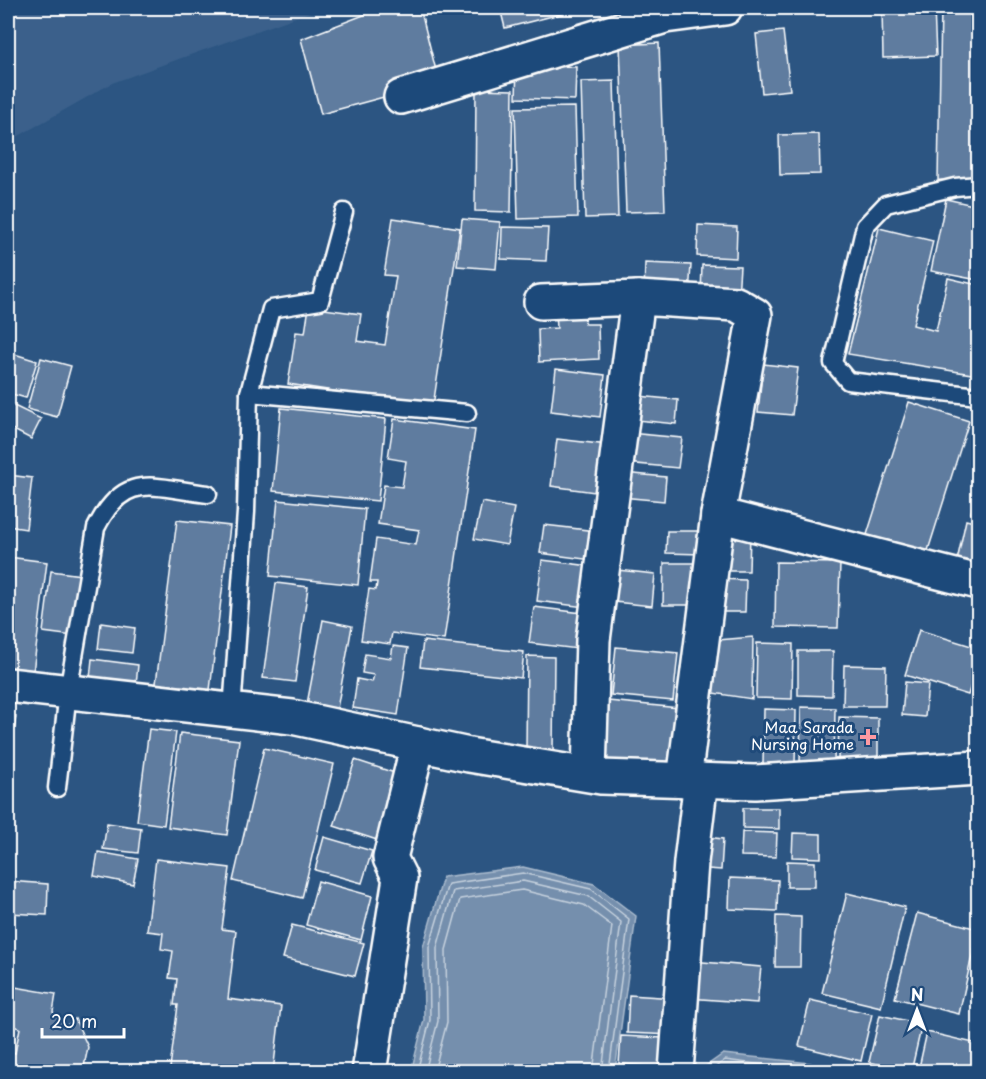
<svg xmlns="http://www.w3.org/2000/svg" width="986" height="1079" font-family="'Playpen Sans',sans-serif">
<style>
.built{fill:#3b618b}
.water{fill:#748fad;stroke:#acbcce;stroke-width:1.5}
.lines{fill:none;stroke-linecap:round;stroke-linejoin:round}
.shore{stroke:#c7d2de;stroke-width:1.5}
.building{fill:#5e7c9f;stroke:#fff;stroke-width:1.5}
.lane-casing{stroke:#fff;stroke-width:21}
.street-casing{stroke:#fff;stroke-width:38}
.lane{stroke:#1f4a7a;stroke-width:16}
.street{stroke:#1f4a7a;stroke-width:33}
.poi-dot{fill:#ff9aa2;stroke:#1f4a7a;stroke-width:2}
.labels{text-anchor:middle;stroke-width:6;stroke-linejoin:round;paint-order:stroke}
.poi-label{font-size:15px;fill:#fff;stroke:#1f4a7a;text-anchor:end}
</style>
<rect width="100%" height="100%" fill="#2c5582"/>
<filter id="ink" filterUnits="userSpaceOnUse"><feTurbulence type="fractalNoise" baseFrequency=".0167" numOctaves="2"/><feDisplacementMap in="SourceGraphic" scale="12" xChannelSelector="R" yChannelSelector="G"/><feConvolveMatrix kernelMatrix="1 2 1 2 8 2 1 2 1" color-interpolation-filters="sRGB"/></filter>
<g filter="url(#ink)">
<path class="built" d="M8,8H321L112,83L8,142Z"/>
<g class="water">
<path d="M523,867L594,884L636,916L615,1071L411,1072L424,1020L423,947L443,877Z"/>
<path d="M723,1054L810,1063L833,1071H699Z"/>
</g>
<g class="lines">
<g class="shore">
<path d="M417,1072L430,1020L429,947L448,884L523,873L591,889L629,919L609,1072"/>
<path d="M425,1072L438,1021L437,948L453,891L523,881L588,896L621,922L602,1072"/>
<path d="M434,1072L447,1022L446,950L460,899L522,890L584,905L612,926L593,1072"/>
<path d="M709,1072L725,1060L816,1072"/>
</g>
</g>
<g class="building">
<path d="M382,8H420L439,82L321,114L301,39Z"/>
<path d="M500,8H584L505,28Z"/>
<path d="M882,8H934L936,56L883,58Z"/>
<path d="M941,8H978V181L938,180Z"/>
<path d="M783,31L790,90L762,93L756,34Z"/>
<path d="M659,43L665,211L626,212L620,45Z"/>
<path d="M517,65L576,67L575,100L516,98Z"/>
<path d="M614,81L618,217L585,218L581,82Z"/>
<path d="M476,89L513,90L511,212L475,211Z"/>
<path d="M575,107L578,217L518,219L515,108Z"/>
<path d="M819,134L820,174L780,175L779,135Z"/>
<path d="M946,199L978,206V280L931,271Z"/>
<path d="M393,218L460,228L433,406L288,384L296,332L305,333L309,307L361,314L357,341L385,345L396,276L384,275Z"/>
<path d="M462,219L500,222L496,269L457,266Z"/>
<path d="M698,225L737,227L736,258L697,256Z"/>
<path d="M502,227L548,228L546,261L501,259Z"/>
<path d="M879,228L933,241L913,325L936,331L948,278L978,285V375L848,354Z"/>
<path d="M645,263L691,265L689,295L644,293Z"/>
<path d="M702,265L740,266L738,297L701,295Z"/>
<path d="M584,312L585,324H598L599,359L539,362L538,329L557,328L556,313Z"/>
<path d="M8,352L37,361L26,398L8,393Z"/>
<path d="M41,358L71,366L57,417L27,409Z"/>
<path d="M763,364L798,368L792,415L758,412Z"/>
<path d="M556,369L605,375L600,417L551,411Z"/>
<path d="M629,395L678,400L676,424L627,419Z"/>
<path d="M909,402L969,421L925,560L865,541Z"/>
<path d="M8,403L41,419L31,439L8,427Z"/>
<path d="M281,408L386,419L378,501L273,491Z"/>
<path d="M394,419L475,430L444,640L392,633L390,644L361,640L369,589L376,590L377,582H370L376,539L416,545L419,530L378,524L384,485L402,487L406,461L388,458Z"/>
<path d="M629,433L682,438L678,468L626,463Z"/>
<path d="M557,439L608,445L602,493L551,486Z"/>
<path d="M623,473L666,477L664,501L621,497Z"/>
<path d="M8,475L32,478L26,529L8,526Z"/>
<path d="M978,478V515L971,513Z"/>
<path d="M278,500L365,509L358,585L270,576Z"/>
<path d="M482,502L514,508L507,545L474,539Z"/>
<path d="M177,520L230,526L209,698L155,691Z"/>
<path d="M966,520L978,523V575L955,570Z"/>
<path d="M544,525L596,531L592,560L540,553Z"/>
<path d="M667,531H702L701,554L666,553Z"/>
<path d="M722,532L750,533L749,571H722Z"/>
<path d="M8,557L47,562L32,680L8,677Z"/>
<path d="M542,560L590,566L585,607L537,601Z"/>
<path d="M776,562L840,563L838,628L775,627Z"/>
<path d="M664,563H702L701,605H663Z"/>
<path d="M608,569L655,574L652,606L605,601Z"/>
<path d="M51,571L81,575L73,636L43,632Z"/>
<path d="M715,579L746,580L745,612H715Z"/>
<path d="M276,583L308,587L295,682L263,678Z"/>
<path d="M534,607L582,613L578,649L529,643Z"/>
<path d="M323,620L352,626L337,709L307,704Z"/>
<path d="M101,623L135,628L132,653L98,649Z"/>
<path d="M919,630L978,648V661L968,695L905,675Z"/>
<path d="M753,637L752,699L706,692L718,640Z"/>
<path d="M423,641L524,652L521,678L420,667Z"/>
<path d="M757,643L793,644L792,699L756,698Z"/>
<path d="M393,646L408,648L398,715L353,708L357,679L372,682L374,675L362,673L365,654L391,658Z"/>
<path d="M616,647L678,653L673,701L611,695Z"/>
<path d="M798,651H833L832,696L798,695Z"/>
<path d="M527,656L554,657L553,751H526Z"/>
<path d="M92,659L138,665L135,694L89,688Z"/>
<path d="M844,665L886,666L885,706H843Z"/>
<path d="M905,682L928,684L925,717L902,715Z"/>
<path d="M608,701L679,708L672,774L601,767Z"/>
<path d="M801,707L835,708L834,764L800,763Z"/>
<path d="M764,709L796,710L795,765H763Z"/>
<path d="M8,715L16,716L8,775Z"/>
<path d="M839,717L878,718V761L838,760Z"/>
<path d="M149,729L176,732L164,825L137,821Z"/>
<path d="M180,733L239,740L227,835L168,827Z"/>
<path d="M264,748L334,764L302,898L233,881Z"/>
<path d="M355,760L398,774L377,840L334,826Z"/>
<path d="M743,808H779V829L743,828Z"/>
<path d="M107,823L141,828L138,853L103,849Z"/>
<path d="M742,832L777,833L776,857L741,856Z"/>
<path d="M793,833L821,834V858L792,857Z"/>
<path d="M697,836L723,839L721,870L694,868Z"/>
<path d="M324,837L372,851L362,883L315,870Z"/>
<path d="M98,852L138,859L133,884L94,876Z"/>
<path d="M156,859L230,868L222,929L236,931L228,999L281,1006L273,1072H194L170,1068L178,1005H174L177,979L169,978L173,951L161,949L163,933L147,931Z"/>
<path d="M787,861L815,862V887H787Z"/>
<path d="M730,878L778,880L777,911L729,909Z"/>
<path d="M8,881L48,884L47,915L8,913Z"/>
<path d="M318,881L372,896L361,940L306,925Z"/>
<path d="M847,893L905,907L881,1007L822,993Z"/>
<path d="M917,913L978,929L959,1014L895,998Z"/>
<path d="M776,916L801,917L800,967H775Z"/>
<path d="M292,925L364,943L355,976L283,958Z"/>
<path d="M691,961L761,967L757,1003L688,998Z"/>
<path d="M15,987L56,994L53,1012L65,1027L75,1019L88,1047L83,1072H8V1051L15,1053L20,1028L8,1025Z"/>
<path d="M629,995L676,998L674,1035L627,1033Z"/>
<path d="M810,1000L872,1014L861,1061L799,1046Z"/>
<path d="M880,1015L922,1024L911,1072L869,1062Z"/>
<path d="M927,1032L978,1044L977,1072H918Z"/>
<path d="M621,1036L664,1038L663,1067L619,1064Z"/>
<path d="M615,1068L663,1070L615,1072Z"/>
</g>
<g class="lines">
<defs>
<g id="lane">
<path d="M978,185L955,187L886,204L865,226L833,363L848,381L978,396"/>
<path d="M249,393L467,413"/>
<path d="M232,711L246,512L249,393L271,309L320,301L344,212"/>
<path d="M57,788L68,692L96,528C125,470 153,488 208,494"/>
</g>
<g id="street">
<path d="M401,97L665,16L725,8"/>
<path d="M638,298L736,304L755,315L718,515L684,780"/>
<path d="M541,302L638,298L593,640L589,774"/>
<path d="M718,515L978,582"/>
<path d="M8,685L292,717L469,755L601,777L755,782L978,768"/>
<path d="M369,1072L400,878L390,858L418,744"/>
<path d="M676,1072L691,862L701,780"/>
</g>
</defs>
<use href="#lane" class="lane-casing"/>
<use href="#street" class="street-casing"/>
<use href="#lane" class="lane"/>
<use href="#street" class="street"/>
</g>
</g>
<path class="poi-dot" d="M865 728h6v6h6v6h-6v6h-6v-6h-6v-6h6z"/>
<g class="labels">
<g class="poi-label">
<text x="854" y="733">Maa Sarada<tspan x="854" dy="17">Nursing Home</tspan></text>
</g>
</g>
<rect width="986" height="1079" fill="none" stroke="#1f4a7a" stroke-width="30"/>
<rect x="15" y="15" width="956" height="1049" fill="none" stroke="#fff" stroke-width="2" filter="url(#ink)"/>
<g transform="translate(917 1010)" stroke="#1f4a7a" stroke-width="4.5" paint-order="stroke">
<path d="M0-4.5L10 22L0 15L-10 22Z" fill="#ffffff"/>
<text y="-9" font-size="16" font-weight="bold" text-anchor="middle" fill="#ffffff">N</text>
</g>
<path d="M42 1028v9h82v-9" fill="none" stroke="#ffffff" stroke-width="3"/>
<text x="51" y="1028" font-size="18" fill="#ffffff" stroke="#1f4a7a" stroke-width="4.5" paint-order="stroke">20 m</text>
</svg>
